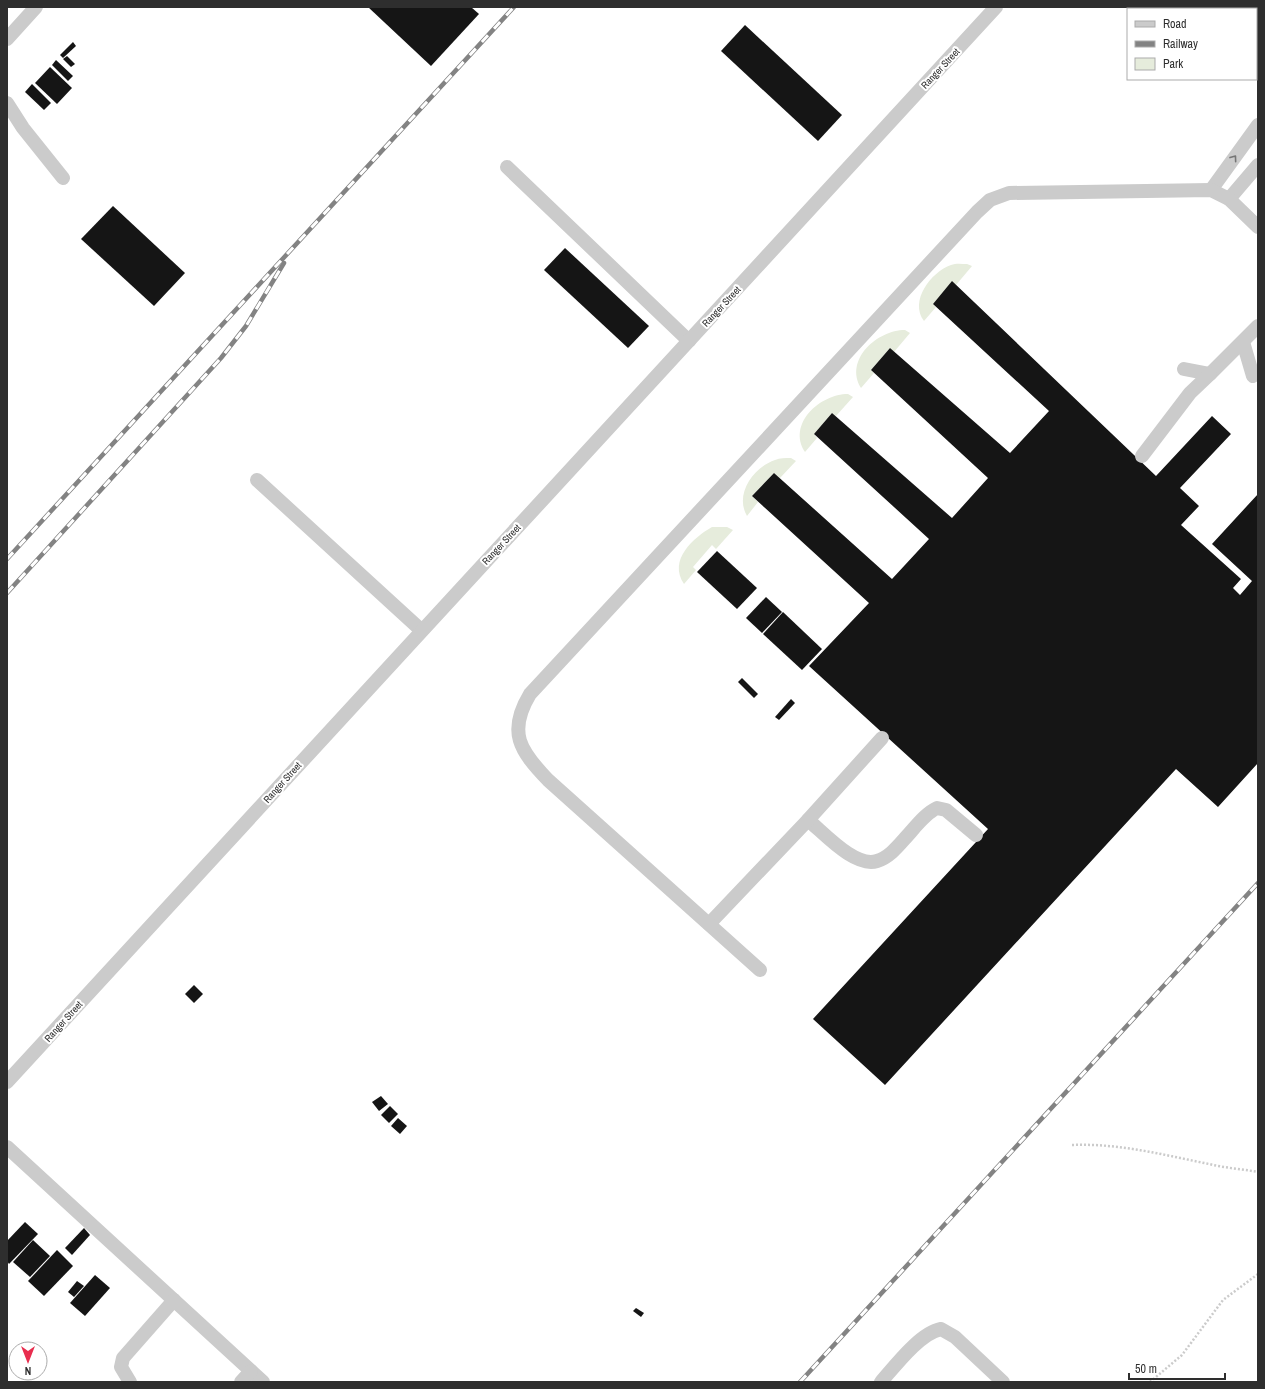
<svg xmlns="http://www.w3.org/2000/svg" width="1265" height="1389" font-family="'Archivo Narrow',sans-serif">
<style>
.green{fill:#e6ecdc}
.building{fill:#151515}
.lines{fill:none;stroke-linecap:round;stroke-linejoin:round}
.path{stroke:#cbcbcb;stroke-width:2.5;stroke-dasharray:2 2;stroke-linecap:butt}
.minor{stroke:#cbcbcb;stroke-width:14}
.rail-casing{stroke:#838383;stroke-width:4.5}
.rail{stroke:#fff;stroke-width:3;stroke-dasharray:9;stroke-linecap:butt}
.oneway{stroke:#757575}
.labels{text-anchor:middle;stroke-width:4;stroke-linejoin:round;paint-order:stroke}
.street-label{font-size:10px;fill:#2e2e2e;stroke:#fff}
</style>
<rect width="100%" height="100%" fill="#fff"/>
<g class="green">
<path d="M967,264L972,266L956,285L952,282L933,304L936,307L924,321C909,301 931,272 951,265C956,263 962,264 967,264Z"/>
<path d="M905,330L910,333L894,352L890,348L871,370L874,373L861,388C844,360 877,330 905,330Z"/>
<path d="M848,394L853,397L836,416L832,413L814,434L817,438L805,452C787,424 820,394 848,394Z"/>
<path d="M791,458L796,461L780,478L774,473L752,496L758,502L747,516C734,494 754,467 775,460C780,458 785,458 791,458Z"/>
<path d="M712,527H727L733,530L716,549L712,545L693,567L696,570L684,584C668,560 693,538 712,527Z"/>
</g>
<g class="building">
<path d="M368,7H471L479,14L431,66Z"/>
<path d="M745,25L842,115L818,141L721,51Z"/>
<path d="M73,42L76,46L63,58L60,55Z"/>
<path d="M67,56L75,64L71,67L63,59Z"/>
<path d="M56,60L73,76L68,81L52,65Z"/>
<path d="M50,67L72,88L57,104L35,83Z"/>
<path d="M32,84L51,103L44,110L25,92Z"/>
<path d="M113,206L185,273L154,306L81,239Z"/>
<path d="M565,248L649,326L628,348L544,270Z"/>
<path d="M952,281L1156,476L1212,416L1231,434L1180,488L1199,506L1181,525L1241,579L1233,588L1240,595L1252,581L1212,544L1258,494V763L1218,807L1176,769L885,1085L813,1019L988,829L809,666L869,603L752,496L774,473L892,579L929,539L814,434L832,413L952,518L988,478L871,370L890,348L1010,453L1049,411L933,304Z"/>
<path d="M717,551L757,588L737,609L697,572Z"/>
<path d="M766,597L782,612L762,633L746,618Z"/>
<path d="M783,612L822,649L802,670L763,634Z"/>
<path d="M742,678L758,694L754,698L738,682Z"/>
<path d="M791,699L795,703L779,720L775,717Z"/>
<path d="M194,985L203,994L194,1003L185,994Z"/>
<path d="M381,1096L388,1104L379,1111L372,1102Z"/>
<path d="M390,1106L398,1114L389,1123L381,1115Z"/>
<path d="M398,1118L407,1126L400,1134L391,1126Z"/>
<path d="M25,1222L38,1234L9,1264L7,1261V1241Z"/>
<path d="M84,1228L90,1235L72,1255L65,1248Z"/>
<path d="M33,1240L50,1256L30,1277L13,1262Z"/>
<path d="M57,1250L73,1266L44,1296L28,1281Z"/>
<path d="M95,1275L110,1288L85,1316L70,1303Z"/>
<path d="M77,1281L84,1286L74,1297L68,1292Z"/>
<path d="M636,1308L644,1313L641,1317L633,1311Z"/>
</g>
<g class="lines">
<g class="path">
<path d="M1072,1145C1119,1143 1164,1155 1209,1164C1225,1168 1242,1169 1258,1172"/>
<path d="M1150,1382L1182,1355L1223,1300L1258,1274"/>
</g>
<g class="minor">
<path d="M7,39L36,7"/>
<path d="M7,103L23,128L63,178"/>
<path d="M507,167L689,341"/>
<path d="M1211,190L1258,125"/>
<path d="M1229,199L1258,165"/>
<path d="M1243,342L1253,376"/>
<path d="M1184,369L1210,374L1258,326"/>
<path d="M1142,456L1190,393L1210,374"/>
<path d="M257,480L421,630"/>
<path d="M808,820C825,834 855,868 877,861C890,857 899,845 908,835C916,826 926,813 937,808L946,810L976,835"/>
<path d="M709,924L808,820L882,738"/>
<path d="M760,970L548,780C520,751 507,732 530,694L977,212L990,200L1009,193L1211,190L1229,199L1258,227"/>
<path d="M7,1082L996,7"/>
<path d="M7,1147L263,1382"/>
<path d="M130,1382L121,1367L123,1358L174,1300"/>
<path d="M241,1382L251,1371"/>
<path d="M881,1382C895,1366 920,1333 941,1329L955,1337L1003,1382"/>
</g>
<defs>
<g id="rail">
<path d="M7,559L514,7"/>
<path d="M7,593L221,358L246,326L284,263"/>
<path d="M800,1382L1258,883"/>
</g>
</defs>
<use href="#rail" class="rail-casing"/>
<use href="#rail" class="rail"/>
</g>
<defs><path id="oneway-chevron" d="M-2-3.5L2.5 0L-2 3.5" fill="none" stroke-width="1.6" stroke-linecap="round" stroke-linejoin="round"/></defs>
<use class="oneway" href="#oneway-chevron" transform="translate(1234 158) rotate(-54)"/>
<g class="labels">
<g class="street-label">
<text transform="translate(940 68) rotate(-47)" y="4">Ranger Street</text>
<text transform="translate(721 306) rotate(-47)" y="4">Ranger Street</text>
<text transform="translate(501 544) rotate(-47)" y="4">Ranger Street</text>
<text transform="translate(282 782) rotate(-48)" y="4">Ranger Street</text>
<text transform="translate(63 1021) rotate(-48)" y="4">Ranger Street</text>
</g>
</g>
<rect width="1265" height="1389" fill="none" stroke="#2e2e2e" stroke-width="16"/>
<rect x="1127" y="8" width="130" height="72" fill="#ffffff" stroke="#ababab"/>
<rect x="1135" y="21" width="20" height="6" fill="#cbcbcb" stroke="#ababab"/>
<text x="1163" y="28" font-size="12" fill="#2e2e2e">Road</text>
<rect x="1135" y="41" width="20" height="6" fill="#838383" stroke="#ababab"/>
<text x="1163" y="48" font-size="12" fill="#2e2e2e">Railway</text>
<rect x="1135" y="58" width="20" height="12" fill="#e6ecdc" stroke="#ababab"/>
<text x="1163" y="68" font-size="12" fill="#2e2e2e">Park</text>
<g transform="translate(28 1361) rotate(180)"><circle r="19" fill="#ffffff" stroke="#ababab"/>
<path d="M0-3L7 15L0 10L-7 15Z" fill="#e82d4e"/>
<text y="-6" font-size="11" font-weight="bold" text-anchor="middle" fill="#2e2e2e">N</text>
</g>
<path d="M1129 1373v6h96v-6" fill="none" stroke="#2e2e2e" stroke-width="2"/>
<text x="1135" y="1373" font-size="12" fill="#2e2e2e" stroke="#ffffff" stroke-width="3" paint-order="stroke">50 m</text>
</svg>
